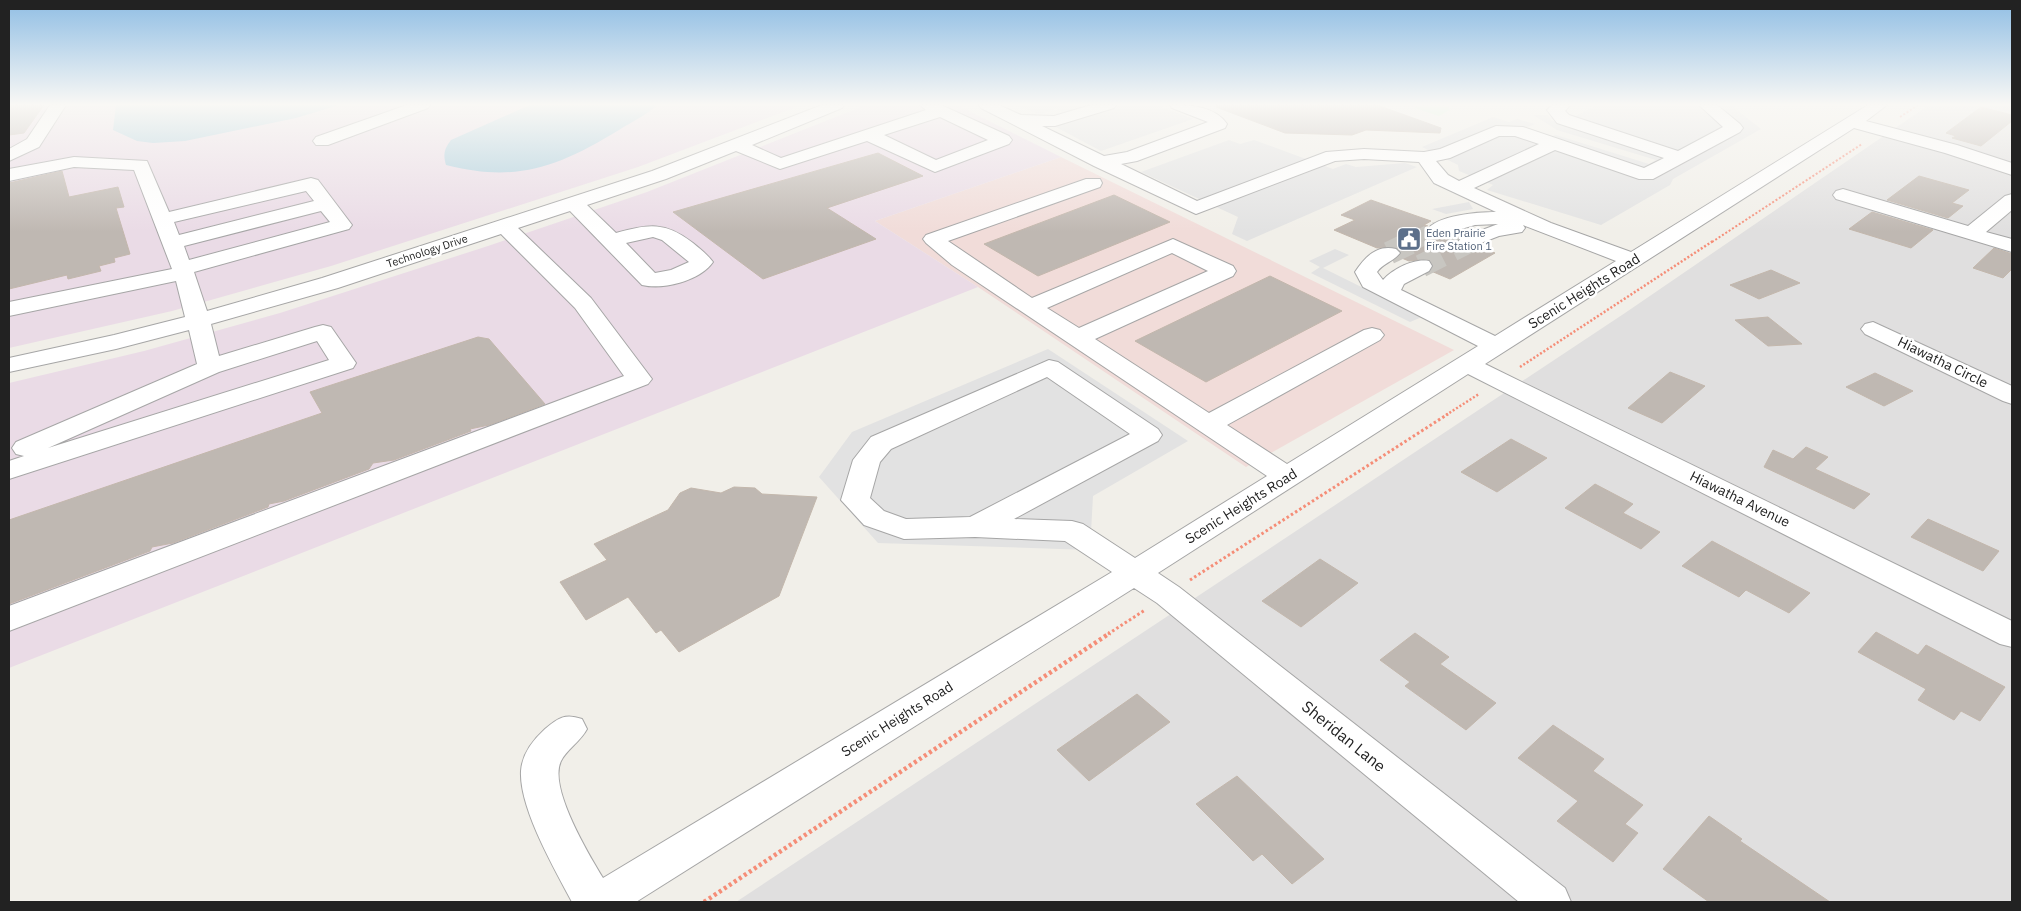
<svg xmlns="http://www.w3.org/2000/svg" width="2021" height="911" font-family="'IBM Plex Sans',sans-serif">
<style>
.residential{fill:#e0dfdf}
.commercial{fill:#f1dcd9}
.industrial{fill:#eadbe6}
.park{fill:#c9f8d0}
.parking{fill:#e2e2e2}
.water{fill:#accedd}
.building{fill:#bfb8b2;stroke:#c3b7ac}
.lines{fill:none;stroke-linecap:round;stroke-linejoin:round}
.minor-tunnel-far1{stroke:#c8c6c1;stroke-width:18;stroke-dasharray:18 9;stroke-linecap:butt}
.minor-tunnel{stroke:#c8c6c1;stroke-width:23;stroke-dasharray:23 12;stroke-linecap:butt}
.minor-casing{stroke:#a6a6a6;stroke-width:2}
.path-far3{stroke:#f58d77;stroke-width:2;stroke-dasharray:2 2;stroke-linecap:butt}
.path-far2{stroke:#f58d77;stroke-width:2.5;stroke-dasharray:2 2;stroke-linecap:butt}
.path-far1{stroke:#f58d77;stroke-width:3;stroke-dasharray:2.5 2.5;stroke-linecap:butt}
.path{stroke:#f58d77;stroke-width:4.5;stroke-dasharray:3 3;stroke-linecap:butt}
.minor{fill:#fff;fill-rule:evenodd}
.labels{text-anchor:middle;stroke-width:5;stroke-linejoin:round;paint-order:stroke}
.far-service-label{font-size:11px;fill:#4e5e75;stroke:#fff;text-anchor:start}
.far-street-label{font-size:11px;fill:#222;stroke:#fff}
.street-label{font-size:14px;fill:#222;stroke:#fff}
.near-street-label{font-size:16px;fill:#222;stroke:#fff}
</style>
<rect width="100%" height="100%" fill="#f1efe9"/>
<path class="residential" d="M1929,105H2012V902H736L1625,313Z"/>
<path class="commercial" d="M1061,157L1454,350L1246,467L978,287L875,221Z"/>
<g class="industrial">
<path d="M9,105H802L638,167L331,266L172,311L9,348Z"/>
<path d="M866,105H957L1061,157L875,221L978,287L9,668V383L144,351L280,313L488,246L647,192Z"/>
</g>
<path class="park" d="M1423,105H1447L1450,110L1439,116L1415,108Z"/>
<g class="parking">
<path d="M1014,105H1156L1193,119L1101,151L1054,126L1065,113L1056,109L1040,114Z"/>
<path d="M1598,105H1736L1733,107L1761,129L1673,179L1670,185L1601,225L1487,190L1493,185L1459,171L1458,165L1422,147L1493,117L1509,122L1517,119L1535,124L1525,128L1550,137L1556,135L1649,164L1656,160L1557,130L1533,115H1548L1551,120L1570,128L1586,121L1573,117Z"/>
<path d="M1229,140L1240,144L1254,140L1333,169L1346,164L1356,167L1405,163L1417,167L1247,241L1232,234L1238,217L1141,172Z"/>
<path d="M1469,202L1473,209L1446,214L1432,209Z"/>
<path d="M1335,249L1349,255L1323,268L1422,317L1410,322L1311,273L1320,267L1309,261Z"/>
<path d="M1048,349L1188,441L1093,496L1090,550L878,543L819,477L852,432Z"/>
</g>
<g class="water">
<path d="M116,105H339L296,118L185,141L153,143L137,141L113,130Z"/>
<path d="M530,105H657C647,115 631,122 619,130C558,167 517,183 446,165C443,155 444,149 451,140Z"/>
</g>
<g class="building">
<path d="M9,105H44L24,133L9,135Z"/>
<path d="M1216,105H1377L1441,128L1440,133L1366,130L1352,135L1285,133L1216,107Z"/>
<path d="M1981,107L2012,115V121L1981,146L1952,138L1956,136L1946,133Z"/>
<path d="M878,153L923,176L827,208L876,239L763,279L673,212Z"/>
<path d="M62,171L69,197L118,187L124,207L116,208L130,254L114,258L115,262L99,266L101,271L68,279L67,275L9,289V183Z"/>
<path d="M1919,176L1969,190L1952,203L1963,206L1948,218L1887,200Z"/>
<path d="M1114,195L1170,222L1038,276L984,244Z"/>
<path d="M1371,200L1431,221L1424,225L1428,226L1425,230L1429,236L1438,238L1449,235L1458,238L1456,242L1460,248L1469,250L1478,246L1495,253L1450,279L1431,271L1434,265L1429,259L1409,261L1399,257L1402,253L1396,247L1377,248L1334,230L1355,220L1341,215Z"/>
<path d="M1872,212L1933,230L1911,248L1849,229Z"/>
<path d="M1994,248L2012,254V269L2003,278L1973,268Z"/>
<path d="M1771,270L1800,283L1759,299L1730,285Z"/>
<path d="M1270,276L1342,311L1206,382L1135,341Z"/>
<path d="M1768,317L1802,344L1768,346L1735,320Z"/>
<path d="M478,337L489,339L545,404L489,425L470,429L471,431L394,460L373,463L369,469L284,501L269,504L268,507L173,543L152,547L150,551L9,604V520L322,413L310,392Z"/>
<path d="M1670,372L1705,386L1662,423L1628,408Z"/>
<path d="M1875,373L1913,391L1884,406L1846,387Z"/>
<path d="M1511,439L1547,458L1497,492L1461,472Z"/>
<path d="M1806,447L1828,457L1815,469L1870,494L1854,509L1764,467L1773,450L1793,459Z"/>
<path d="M1595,484L1633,504L1623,513L1660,532L1641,549L1565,508Z"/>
<path d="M734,487L755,488L762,494L817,497L779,596L679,652L661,630L656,633L628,597L586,620L560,582L607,560L594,544L668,510L680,493L691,488L721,493Z"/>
<path d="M1928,519L1999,551L1983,571L1911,537Z"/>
<path d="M1712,541L1810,593L1789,613L1746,590L1739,597L1682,566Z"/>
<path d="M1320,559L1358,583L1301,627L1262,601Z"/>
<path d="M1876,632L1918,655L1926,645L2005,687L1980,721L1961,711L1954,720L1918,700L1926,689L1858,652Z"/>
<path d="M1415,633L1449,657L1440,664L1496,703L1466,730L1405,686L1410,682L1380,660Z"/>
<path d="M1137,694L1170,722L1089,781L1057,750Z"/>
<path d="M1553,725L1604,759L1593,771L1643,805L1625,824L1638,833L1613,862L1557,821L1578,801L1518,758Z"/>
<path d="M1237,776L1324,859L1292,884L1262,854L1253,861L1196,804Z"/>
<path d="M1709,816L1742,839L1740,841L1830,902H1709L1663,869Z"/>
</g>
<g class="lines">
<path class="minor-tunnel-far1" d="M1412,242L1437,230"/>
<g class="minor-tunnel">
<path d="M1389,253L1414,241"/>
<path d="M1421,266L1468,242"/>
</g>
<defs>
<g id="minor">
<path d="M50,105H66L39,147L9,161V149L27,139Z"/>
<path d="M407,105H430L428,108L328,145H316L313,141L316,137Z"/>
<path d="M822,105H844L842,108L752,145L781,158L926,110L920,105H941L1009,136L1012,140L1009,144L935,172L867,141L780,169L736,151L666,179L587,205L616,233C648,224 665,221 693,243C700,249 707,254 713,262C700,281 663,290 642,285L570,211L518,228L591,298L652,379L648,384L9,631V606L624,376L575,308L501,234L338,288L211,324L219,356L315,327L323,325L331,327L356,363L353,368L9,479V461L24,456L16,454L12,448L16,442L197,364L189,330L116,349L9,372V358L114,335L185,317L176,281L9,316V302L172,269L134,170L74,167L9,181V169L74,157L147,161L169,212L311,178L318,180L352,225L349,229L194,272L207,311L322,278L652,171ZM940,117L988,140L936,160L884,135ZM306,191L314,201L179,235L174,222ZM321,211L330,222L189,260L184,246ZM653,237L662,240L689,262L671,270L655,273L626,243ZM317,341L329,360L48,448L219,372Z"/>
<path d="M979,105H999L1021,115L1054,116L1091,105H1116L1114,108L1055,126H1042L1104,156L1127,152L1208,122L1172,108L1170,105C1190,105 1215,106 1227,124L1225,128L1137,161L1121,164L1197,201L1326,152L1364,149L1424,152L1440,149L1496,126L1523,127L1644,168L1664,158L1557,123L1547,110L1552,105H1570L1565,111L1569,115L1678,151L1723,127L1699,105H1717L1740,124L1743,128L1740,132L1653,179H1639L1555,150L1474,188L1551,223L1631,252L1868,105H1887L1866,121L1957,145L2012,163V175L1945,153L1854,128L1485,364L2012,621V647L2000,644L1468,374L1158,573L1179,587L1565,888L1571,902H1519L1157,603L1134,588L636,902H572C555,870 519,808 521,771C522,754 533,740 545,729C558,718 565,713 582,719L587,729C580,742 566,750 561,761C548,787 589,855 603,878L1112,572L1065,541L975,537L904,539L864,525L841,500L853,460L871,437L1049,360L1058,362L1158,429L1162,435L1158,441L1014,519L1072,521L1083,524L1135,558L1267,476L952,265L926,243L923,239L926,235L1086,179H1100L1102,183L1100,187L948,241L1032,298L1173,239L1233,266L1236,271L1233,276L1095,339L1209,413L1364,330L1372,328L1380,330L1384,335L1380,340L1227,425L1287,464L1478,346L1363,287L1355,272C1365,257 1377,244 1396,249L1400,253C1393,262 1383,263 1377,272L1383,280C1393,269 1414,258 1429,261L1432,266L1429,271L1404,284L1401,290L1495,336L1616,261L1523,225L1525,228L1522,232L1499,236L1468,248L1461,246L1458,242L1461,238L1498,224L1475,225L1437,236L1430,234L1427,230C1437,215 1478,212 1496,212L1434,183L1419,162L1364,159L1335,161L1196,214L1094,166L981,108ZM1499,136H1515L1539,144L1459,181L1448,175L1436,161L1450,158ZM1172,253L1208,271L1079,328L1047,308ZM1047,377L1130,434L970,517L906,519L884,511L870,498L880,462L891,449Z"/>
<path d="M1843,189L1968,226L2005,196L2012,194V210L1986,232L2012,239V252L1836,199L1833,195L1836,191Z"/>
<path d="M1873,322L2012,386V404L2003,401L1865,334L1861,329L1865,324Z"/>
</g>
</defs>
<use href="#minor" class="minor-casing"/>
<g class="path-far3">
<path d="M1900,117L1918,105"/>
<path d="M1712,242L1862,144"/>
</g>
<g class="path-far2">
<path d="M1520,367L1713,241"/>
<path d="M1446,415L1479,394"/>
</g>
<g class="path-far1">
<path d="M1190,580L1448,414"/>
<path d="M1108,634L1145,610"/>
</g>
<path class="path" d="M704,902L1110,633"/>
<use href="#minor" class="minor"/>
</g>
<linearGradient id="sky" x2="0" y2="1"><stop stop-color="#90bee4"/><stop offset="0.45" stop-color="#f9f8f5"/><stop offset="1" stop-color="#f9f8f5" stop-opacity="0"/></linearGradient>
<rect width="2021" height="232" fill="url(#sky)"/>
<defs>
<symbol id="civic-square" viewBox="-11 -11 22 22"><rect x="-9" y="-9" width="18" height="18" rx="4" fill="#5c6f8a" stroke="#fff"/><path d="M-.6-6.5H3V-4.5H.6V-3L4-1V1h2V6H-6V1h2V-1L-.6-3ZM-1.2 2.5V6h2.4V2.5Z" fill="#fff"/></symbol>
</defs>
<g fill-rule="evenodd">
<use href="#civic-square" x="1395" y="225" width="28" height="28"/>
</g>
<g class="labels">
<g class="far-service-label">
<text x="1426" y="237">Eden Prairie<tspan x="1426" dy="13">Fire Station 1</tspan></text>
</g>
<g class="far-street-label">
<text transform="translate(427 251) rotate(-18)" y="4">Technology Drive</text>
</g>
<g class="street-label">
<text transform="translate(1584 291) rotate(-32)" y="5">Scenic Heights Road</text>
<text transform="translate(1943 362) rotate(26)" y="5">Hiawatha Circle</text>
<text transform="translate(1740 499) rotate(26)" y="5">Hiawatha Avenue</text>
<text transform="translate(1241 506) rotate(-32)" y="5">Scenic Heights Road</text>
<text transform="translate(897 719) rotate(-32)" y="5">Scenic Heights Road</text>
</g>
<g class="near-street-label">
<text transform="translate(1344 736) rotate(39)" y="6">Sheridan Lane</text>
</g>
</g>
<rect width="2021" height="911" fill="none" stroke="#222222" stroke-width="20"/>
</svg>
